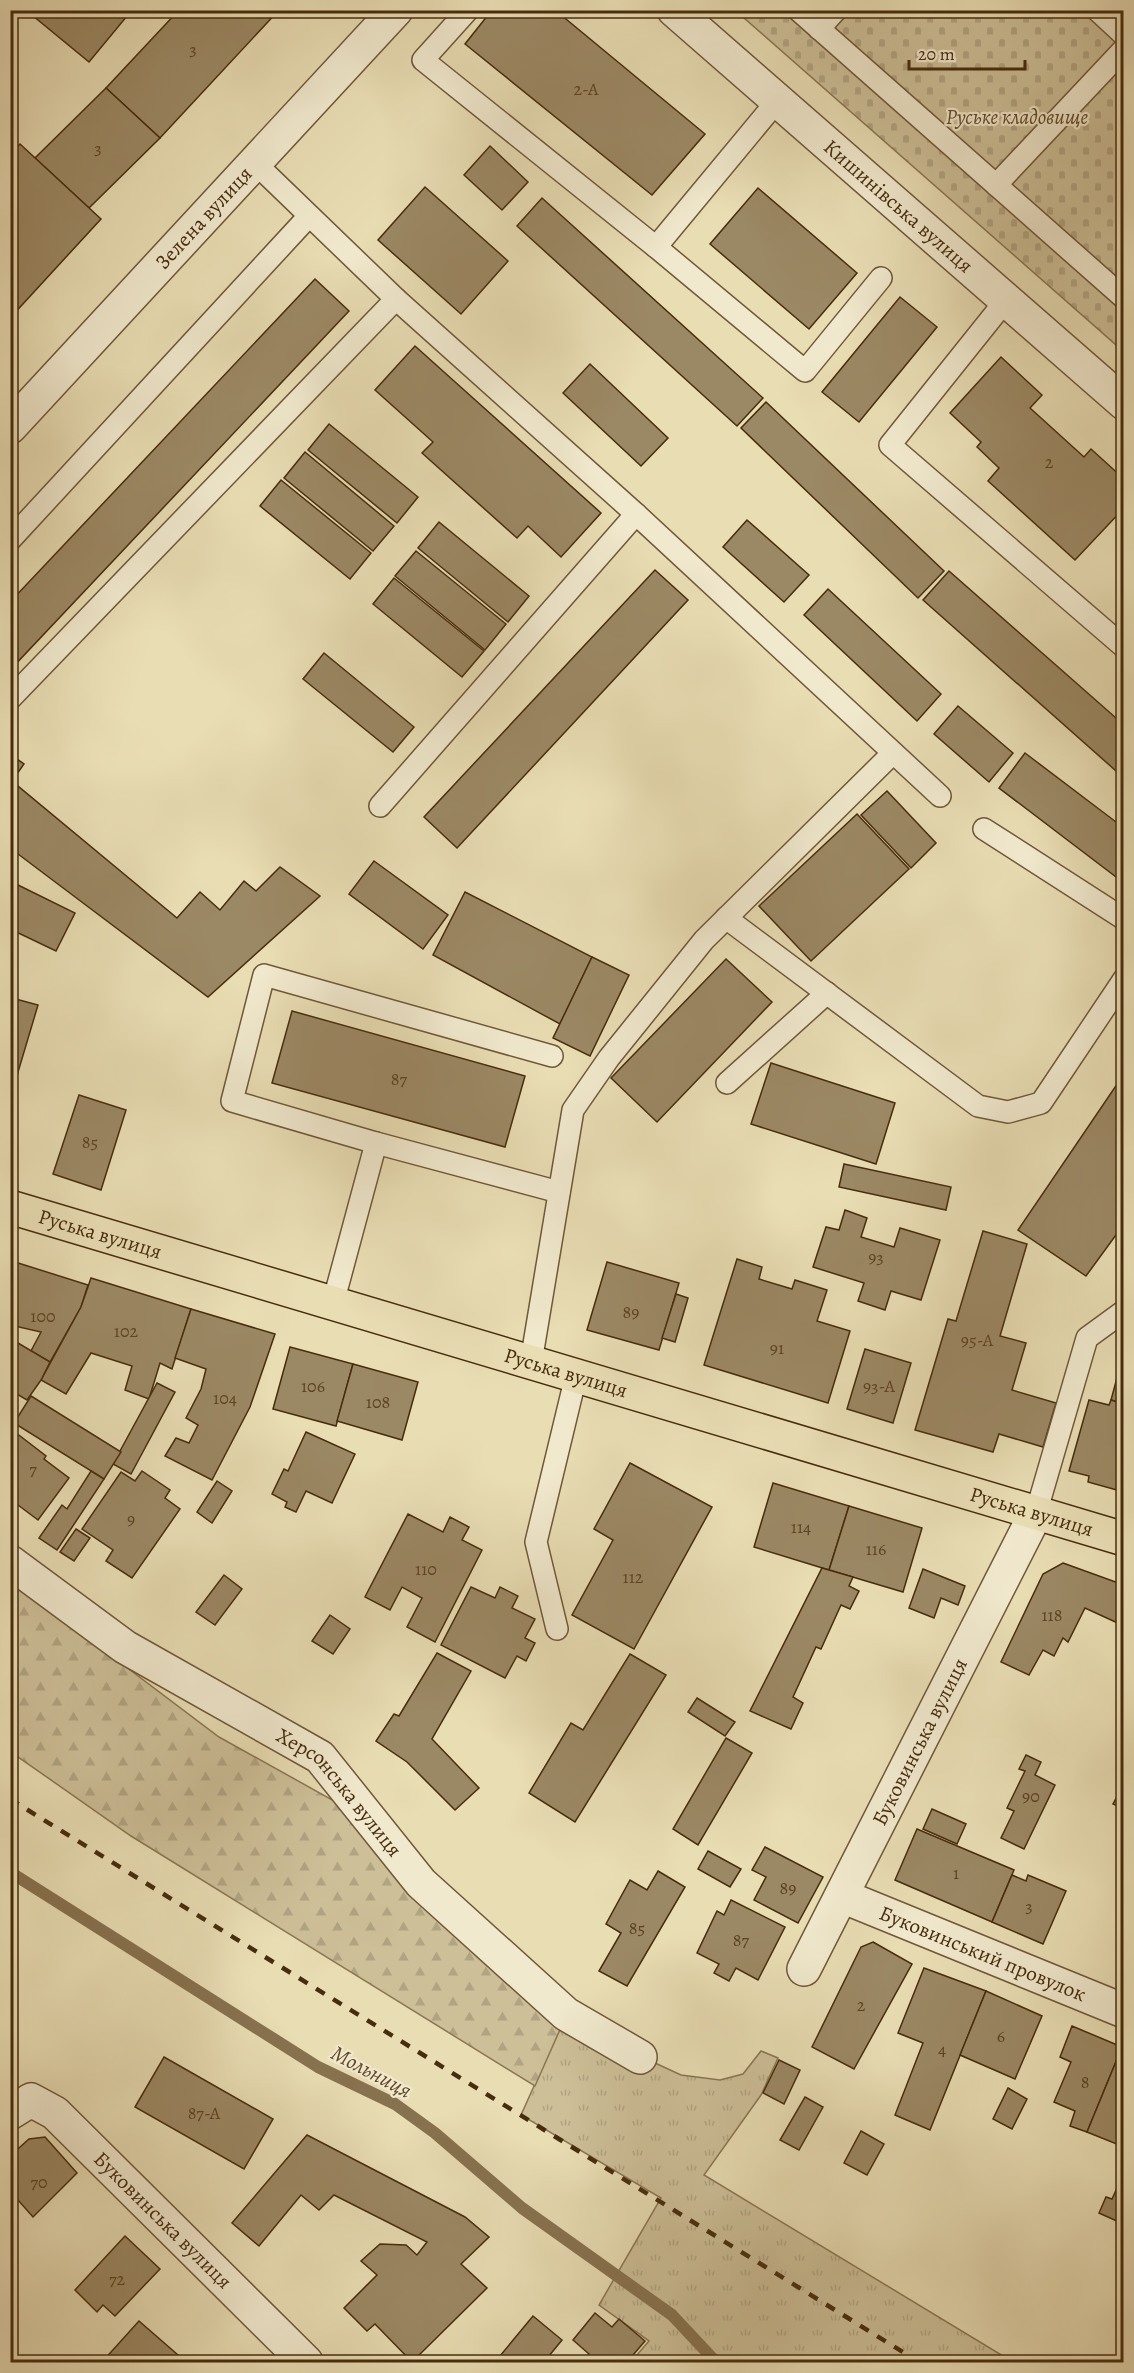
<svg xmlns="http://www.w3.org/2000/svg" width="1134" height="2373" font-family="Alegreya,serif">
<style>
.grass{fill:url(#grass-tufts);stroke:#8a7652;stroke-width:1.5}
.forest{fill:url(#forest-firs);stroke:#8a7652;stroke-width:1.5}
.cemetery{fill:url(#cemetery-stones);stroke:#8a7652;stroke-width:1.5}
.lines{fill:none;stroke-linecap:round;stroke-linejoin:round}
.stream{stroke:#87724f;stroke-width:12}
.building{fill:#9b8864;stroke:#472c0d;stroke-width:1.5}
.lane-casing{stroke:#705837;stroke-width:24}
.street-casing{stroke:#705837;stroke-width:36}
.primary-casing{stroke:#472c0d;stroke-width:36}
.lane{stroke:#f1e9ce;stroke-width:21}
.street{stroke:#f1e9ce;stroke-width:33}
.primary{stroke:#e9ddb4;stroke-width:33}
.rail{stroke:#472c0d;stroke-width:4.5;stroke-dasharray:10 10;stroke-linecap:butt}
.labels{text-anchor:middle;stroke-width:4.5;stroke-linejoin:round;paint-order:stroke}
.number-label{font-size:18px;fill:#5c4323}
.park-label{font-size:21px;font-style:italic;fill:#624929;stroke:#f1e9ce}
.street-label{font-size:21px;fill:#472c0d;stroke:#f1e9ce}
.water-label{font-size:22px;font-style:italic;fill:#624928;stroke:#f1e9ce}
</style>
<defs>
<pattern id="grass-tufts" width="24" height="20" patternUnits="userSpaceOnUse" patternTransform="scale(1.5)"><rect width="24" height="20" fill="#cdbf98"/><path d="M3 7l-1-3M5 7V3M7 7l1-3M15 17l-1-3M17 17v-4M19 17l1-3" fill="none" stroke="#b1a482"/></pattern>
<pattern id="forest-firs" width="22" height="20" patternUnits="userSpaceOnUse" patternTransform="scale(1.5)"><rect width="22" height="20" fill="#cdbf98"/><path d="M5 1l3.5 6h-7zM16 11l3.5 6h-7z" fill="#b1a482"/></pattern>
<pattern id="cemetery-stones" width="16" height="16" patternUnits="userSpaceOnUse" patternTransform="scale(1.5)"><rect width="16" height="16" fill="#cdbf98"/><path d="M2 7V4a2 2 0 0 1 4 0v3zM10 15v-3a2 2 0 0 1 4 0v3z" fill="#b1a482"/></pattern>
</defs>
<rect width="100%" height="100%" fill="#e9ddb4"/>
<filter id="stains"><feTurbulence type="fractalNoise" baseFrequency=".00333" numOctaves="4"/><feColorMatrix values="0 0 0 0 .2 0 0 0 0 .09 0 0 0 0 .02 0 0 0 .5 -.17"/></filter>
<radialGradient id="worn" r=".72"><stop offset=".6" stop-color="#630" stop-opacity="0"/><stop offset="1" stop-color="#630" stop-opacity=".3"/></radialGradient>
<path class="grass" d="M567,2013L642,2057L681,2075L720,2080L743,2074L761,2051L778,2058L761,2095L704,2175L1013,2362H631L649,2341L599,2305L661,2198L521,2115Z"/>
<path class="forest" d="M11,1580L219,1737L336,1802L562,2025L535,2086L131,1836L11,1752Z"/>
<path class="cemetery" d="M736,11H1123V351Z"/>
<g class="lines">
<path class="stream" d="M10,1872L318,2067L395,2104L435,2133L522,2208L672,2315L716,2362"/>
</g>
<g class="building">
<path d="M35,10H132L89,62L32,15Z"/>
<path d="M179,10H279L160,138L106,88Z"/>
<path d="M492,10H555L705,134L652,195L465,44Z"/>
<path d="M106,88L160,138L89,208L35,158Z"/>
<path d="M20,144L101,219L10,318V154Z"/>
<path d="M490,146L528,182L502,210L464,175Z"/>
<path d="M425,187L508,261L461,314L378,240Z"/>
<path d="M758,188L857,273L809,329L710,244Z"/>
<path d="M542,198L763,398L737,426L517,226Z"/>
<path d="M315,279L349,311L10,670V602Z"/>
<path d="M900,297L937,327L859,422L822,392Z"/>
<path d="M415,346L601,513L561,557L528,526L517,538L422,453L433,442L375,390Z"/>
<path d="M1001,357L1042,395L1030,408L1084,457L1091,449L1124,479V508L1075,560L988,481L999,468L977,447L981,442L950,413Z"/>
<path d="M590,364L668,438L641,466L563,393Z"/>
<path d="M766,402L944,571L918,598L741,428Z"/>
<path d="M329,424L418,497L397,523L308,450Z"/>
<path d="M305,452L394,526L373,551L284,478Z"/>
<path d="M281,480L371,553L350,579L260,506Z"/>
<path d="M747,520L809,575L784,602L723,547Z"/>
<path d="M439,522L529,596L508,622L418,548Z"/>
<path d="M416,551L506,624L485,650L395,576Z"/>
<path d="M655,570L688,600L457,848L424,817Z"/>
<path d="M949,571L1124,725V778L923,600Z"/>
<path d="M394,578L484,651L462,677L373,604Z"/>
<path d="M828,589L941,694L917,721L804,615Z"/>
<path d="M324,653L414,727L393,752L303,679Z"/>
<path d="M958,706L1013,753L989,782L934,734Z"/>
<path d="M1025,753L1124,828V883L999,788Z"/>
<path d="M10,754L24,764L12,781L177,918L200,892L220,910L244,881L256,891L280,867L320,896L208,997L10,848Z"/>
<path d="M887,791L936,843L911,868L861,815Z"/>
<path d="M857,814L909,869L811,961L759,906Z"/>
<path d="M374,861L448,915L423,949L349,894Z"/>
<path d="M18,885L75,913L56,951L10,929V900Z"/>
<path d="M465,892L592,957L560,1024L433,955Z"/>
<path d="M592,957L629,975L590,1056L553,1038Z"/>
<path d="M726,959L772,1002L657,1122L611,1078Z"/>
<path d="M12,998L38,1005L10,1099V1002Z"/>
<path d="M292,1011L525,1076L505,1147L272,1083Z"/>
<path d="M771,1063L895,1103L876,1164L751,1124Z"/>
<path d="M1124,1074V1224L1086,1276L1018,1230Z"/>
<path d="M79,1095L126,1110L101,1190L53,1174Z"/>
<path d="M844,1164L951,1187L946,1210L839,1187Z"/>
<path d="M845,1210L867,1218L861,1237L894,1247L900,1228L940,1240L921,1300L891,1291L885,1310L858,1301L864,1283L813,1267L826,1227L839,1230Z"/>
<path d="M983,1231L1027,1244L1000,1336L1026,1343L1012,1390L1056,1403L1043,1447L999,1434L993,1452L915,1430L948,1319L956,1321Z"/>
<path d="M737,1259L762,1267L759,1279L792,1289L795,1280L827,1290L817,1321L850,1331L828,1403L704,1365Z"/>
<path d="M15,1262L88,1285L81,1307L50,1362L31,1351L41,1332L10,1325V1275Z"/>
<path d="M607,1262L679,1283L659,1350L587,1330Z"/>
<path d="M91,1278L191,1309L172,1369L160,1363L149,1399L125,1390L132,1366L91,1353L66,1394L41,1380L81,1307Z"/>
<path d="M676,1294L688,1298L675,1342L662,1338Z"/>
<path d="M191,1309L275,1334L250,1407L212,1480L165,1456L176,1438L189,1443L198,1425L186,1418L201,1389L206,1369L175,1358Z"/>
<path d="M18,1343L50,1362L41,1380L27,1400L10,1390V1356Z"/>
<path d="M290,1347L353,1364L336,1426L273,1409Z"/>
<path d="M865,1349L911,1363L893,1423L847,1409Z"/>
<path d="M353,1364L418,1382L402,1440L337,1421Z"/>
<path d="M1118,1374L1124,1375V1404L1111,1400Z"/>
<path d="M157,1383L175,1392L131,1474L113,1464Z"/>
<path d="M31,1396L121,1452L104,1479L14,1423Z"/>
<path d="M1089,1400L1109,1405L1111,1400L1124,1404V1492L1088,1482L1089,1476L1069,1471Z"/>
<path d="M11,1429L46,1456L44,1459L69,1478L38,1520L10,1499Z"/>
<path d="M306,1432L355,1454L332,1503L306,1491L296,1512L285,1507L287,1502L272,1494L284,1469L288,1471Z"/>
<path d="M630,1463L712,1507L634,1649L572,1615L613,1540L594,1529Z"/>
<path d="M91,1471L104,1479L57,1550L39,1538L62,1505L67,1509Z"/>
<path d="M142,1471L170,1490L165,1498L180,1509L132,1578L106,1561L113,1550L82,1529L121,1472L135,1481Z"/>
<path d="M217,1481L232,1491L212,1523L197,1512Z"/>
<path d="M773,1483L849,1506L829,1570L754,1547Z"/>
<path d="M849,1506L922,1528L903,1592L829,1570Z"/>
<path d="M408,1514L443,1532L450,1517L469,1527L462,1540L482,1550L435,1642L407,1627L422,1598L402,1587L390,1610L365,1597Z"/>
<path d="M76,1529L90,1538L74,1561L60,1552Z"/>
<path d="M1063,1563L1124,1585V1622L1122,1625L1085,1608L1068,1642L1063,1638L1054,1656L1043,1650L1029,1675L1001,1662L1043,1574Z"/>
<path d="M822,1568L853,1577L849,1586L859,1591L850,1609L841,1605L821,1649L816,1647L793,1697L803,1703L791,1729L750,1711Z"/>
<path d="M923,1569L965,1586L958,1605L941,1598L934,1618L909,1608Z"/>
<path d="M224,1575L242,1589L215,1625L196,1612Z"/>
<path d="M471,1587L495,1598L500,1587L518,1596L512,1608L535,1619L525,1638L535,1643L526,1661L517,1656L505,1678L441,1645Z"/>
<path d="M330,1615L350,1629L333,1654L312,1641Z"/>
<path d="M437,1653L471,1671L432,1739L479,1788L455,1810L407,1762L376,1741L394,1714L399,1716Z"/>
<path d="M630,1654L666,1675L575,1822L529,1793L571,1723L583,1730Z"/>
<path d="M697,1698L735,1722L725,1736L688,1712Z"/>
<path d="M726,1738L752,1753L698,1845L673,1829Z"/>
<path d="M1026,1755L1041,1762L1035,1775L1055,1785L1024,1849L1001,1838L1014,1811L1007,1808L1025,1771L1019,1769Z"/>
<path d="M1124,1784V1809L1113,1804Z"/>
<path d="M932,1809L966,1824L957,1844L923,1829Z"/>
<path d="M917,1829L1014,1870L992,1922L895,1880Z"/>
<path d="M765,1847L823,1877L798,1923L754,1900L766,1877L752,1870Z"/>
<path d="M708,1851L741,1869L730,1887L698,1869Z"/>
<path d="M658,1871L685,1887L627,1986L599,1971L621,1933L606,1924L630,1880L647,1890Z"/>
<path d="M1012,1875L1026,1881L1028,1875L1066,1891L1043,1944L992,1922Z"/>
<path d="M731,1900L785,1927L758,1980L736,1968L729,1981L714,1973L719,1964L697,1953L717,1911L724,1915Z"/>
<path d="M873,1942L912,1964L854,2069L812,2047L861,1947Z"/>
<path d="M924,1968L986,1991L930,2130L895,2115L923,2043L898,2033Z"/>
<path d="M986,1991L1042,2016L1015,2079L960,2055Z"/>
<path d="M1072,2026L1122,2047L1087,2132L1070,2126L1075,2111L1054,2102L1071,2062L1060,2057Z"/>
<path d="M1122,2047H1124V2147L1087,2132Z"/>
<path d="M164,2057L273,2119L244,2169L135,2107Z"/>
<path d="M779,2060L800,2070L784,2104L763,2093Z"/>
<path d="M1008,2088L1027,2099L1012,2129L993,2119Z"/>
<path d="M805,2097L823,2107L799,2150L780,2140Z"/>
<path d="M861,2131L884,2144L867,2175L844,2163Z"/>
<path d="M307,2135L465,2217L489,2237L461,2264L487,2288L412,2362L375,2324L367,2331L344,2308L377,2275L361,2261L380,2244L406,2245L417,2255L427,2242L334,2195L319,2210L301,2195L259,2246L232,2223Z"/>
<path d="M45,2137L77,2173L33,2217L10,2191V2156L29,2139Z"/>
<path d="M1118,2186L1124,2189V2211L1119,2222L1099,2213L1106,2197L1112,2199Z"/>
<path d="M125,2236L160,2269L115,2316L103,2305L97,2312L75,2290Z"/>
<path d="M595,2313L612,2327L619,2319L645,2341L627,2362H589L585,2359L589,2354L573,2340Z"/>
<path d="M533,2316L562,2340L544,2362H495Z"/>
<path d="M139,2321L186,2362H102Z"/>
</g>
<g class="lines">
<defs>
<g id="lane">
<path d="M468,10L423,60L656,247"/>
<path d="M798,10L1124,298"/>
<path d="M1097,10L1124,35"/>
<path d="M819,29L836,10"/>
<path d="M777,101L656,247L805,371L881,278"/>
<path d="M255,163L396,299L636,514L940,796"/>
<path d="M996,185L1124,49"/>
<path d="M1006,300L890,445L1124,647"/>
<path d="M10,540L309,216"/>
<path d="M10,699L396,299"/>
<path d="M380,806L636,514"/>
<path d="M984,829L1124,919"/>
<path d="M726,918L978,1106L1008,1112L1041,1103L1124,979"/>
<path d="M727,1083L827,993"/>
<path d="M376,1143L559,1192"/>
<path d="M333,1303L376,1143L232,1101L264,975L552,1056"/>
<path d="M531,1362L573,1110L609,1058L704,940L893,753"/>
<path d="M1036,1513L1087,1338L1124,1311"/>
<path d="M557,1629L536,1542L576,1376"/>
</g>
<g id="street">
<path id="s1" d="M674,10L1124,403"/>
<path id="s2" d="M10,427L396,10"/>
<path id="s3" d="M10,1562L125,1647L320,1757L421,1883L566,2014L640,2057"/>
<path id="s4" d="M842,1896L1124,2011"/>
<path id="s5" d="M804,1969L1036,1513"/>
<path id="s6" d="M10,2113L31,2100L55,2113L306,2362"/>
</g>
<g id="primary">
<path id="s7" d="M10,1207L1124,1539"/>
</g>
</defs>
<use href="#lane" class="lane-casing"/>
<use href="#street" class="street-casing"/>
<use href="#primary" class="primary-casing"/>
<use href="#lane" class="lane"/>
<use href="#street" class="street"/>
<use href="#primary" class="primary"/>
<path class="rail" d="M10,1799L919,2362"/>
</g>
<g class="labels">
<g class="number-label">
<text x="193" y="55">3</text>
<text x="586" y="95">2-А</text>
<text x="98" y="154">3</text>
<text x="1049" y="468">2</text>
<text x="399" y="1085">87</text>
<text x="90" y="1148">85</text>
<text x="876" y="1263">93</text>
<text x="631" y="1318">89</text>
<text x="43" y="1322">100</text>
<text x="126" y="1337">102</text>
<text x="977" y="1346">95-А</text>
<text x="777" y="1354">91</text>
<text x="313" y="1392">106</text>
<text x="879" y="1392">93-А</text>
<text x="225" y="1404">104</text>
<text x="378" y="1408">108</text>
<text x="33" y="1475">7</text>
<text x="131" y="1525">9</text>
<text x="801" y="1533">114</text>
<text x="876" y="1555">116</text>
<text x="426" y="1575">110</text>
<text x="633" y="1583">112</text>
<text x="1052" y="1621">118</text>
<text x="1031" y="1802">90</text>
<text x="956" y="1879">1</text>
<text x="788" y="1894">89</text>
<text x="1029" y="1912">3</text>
<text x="637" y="1934">85</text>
<text x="741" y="1946">87</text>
<text x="861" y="2011">2</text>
<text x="1001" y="2042">6</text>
<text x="942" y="2055">4</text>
<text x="1085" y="2088">8</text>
<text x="204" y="2119">87-А</text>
<text x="39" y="2188">70</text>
<text x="117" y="2285">72</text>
</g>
<g class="park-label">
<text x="1017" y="124">Руське кладовище</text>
</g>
<g class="street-label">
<text dy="7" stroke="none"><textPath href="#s1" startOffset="298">Кишинівська вулиця</textPath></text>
<text dy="7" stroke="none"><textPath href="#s2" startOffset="285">Зелена вулиця</textPath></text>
<text dy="7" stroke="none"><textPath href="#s7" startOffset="94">Руська вулиця</textPath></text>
<text dy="7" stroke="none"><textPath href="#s7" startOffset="580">Руська вулиця</textPath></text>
<text dy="7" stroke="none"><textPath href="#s7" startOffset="1066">Руська вулиця</textPath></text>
<text dy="7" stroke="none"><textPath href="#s5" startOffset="255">Буковинська вулиця</textPath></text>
<text dy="7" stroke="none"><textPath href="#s3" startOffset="405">Херсонська вулиця</textPath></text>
<text dy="7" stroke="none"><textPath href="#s4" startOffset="152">Буковинський провулок</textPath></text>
<text dy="7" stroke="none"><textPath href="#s6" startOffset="204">Буковинська вулиця</textPath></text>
</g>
<g class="water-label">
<text transform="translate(372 2071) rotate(28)" y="8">Мольниця</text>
</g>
</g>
<rect width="1134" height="2373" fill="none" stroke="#e9ddb4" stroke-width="36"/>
<rect x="12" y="12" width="1110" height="2349" fill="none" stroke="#472c0d" stroke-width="3"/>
<rect x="18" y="18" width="1098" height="2337" fill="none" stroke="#472c0d" stroke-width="1.5"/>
<path d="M909 60v9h116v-9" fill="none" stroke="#472c0d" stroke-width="3"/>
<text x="918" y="60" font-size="18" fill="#472c0d" stroke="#f1e9ce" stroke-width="4.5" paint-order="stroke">20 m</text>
<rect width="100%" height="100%" filter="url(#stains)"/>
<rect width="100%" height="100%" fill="url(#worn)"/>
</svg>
